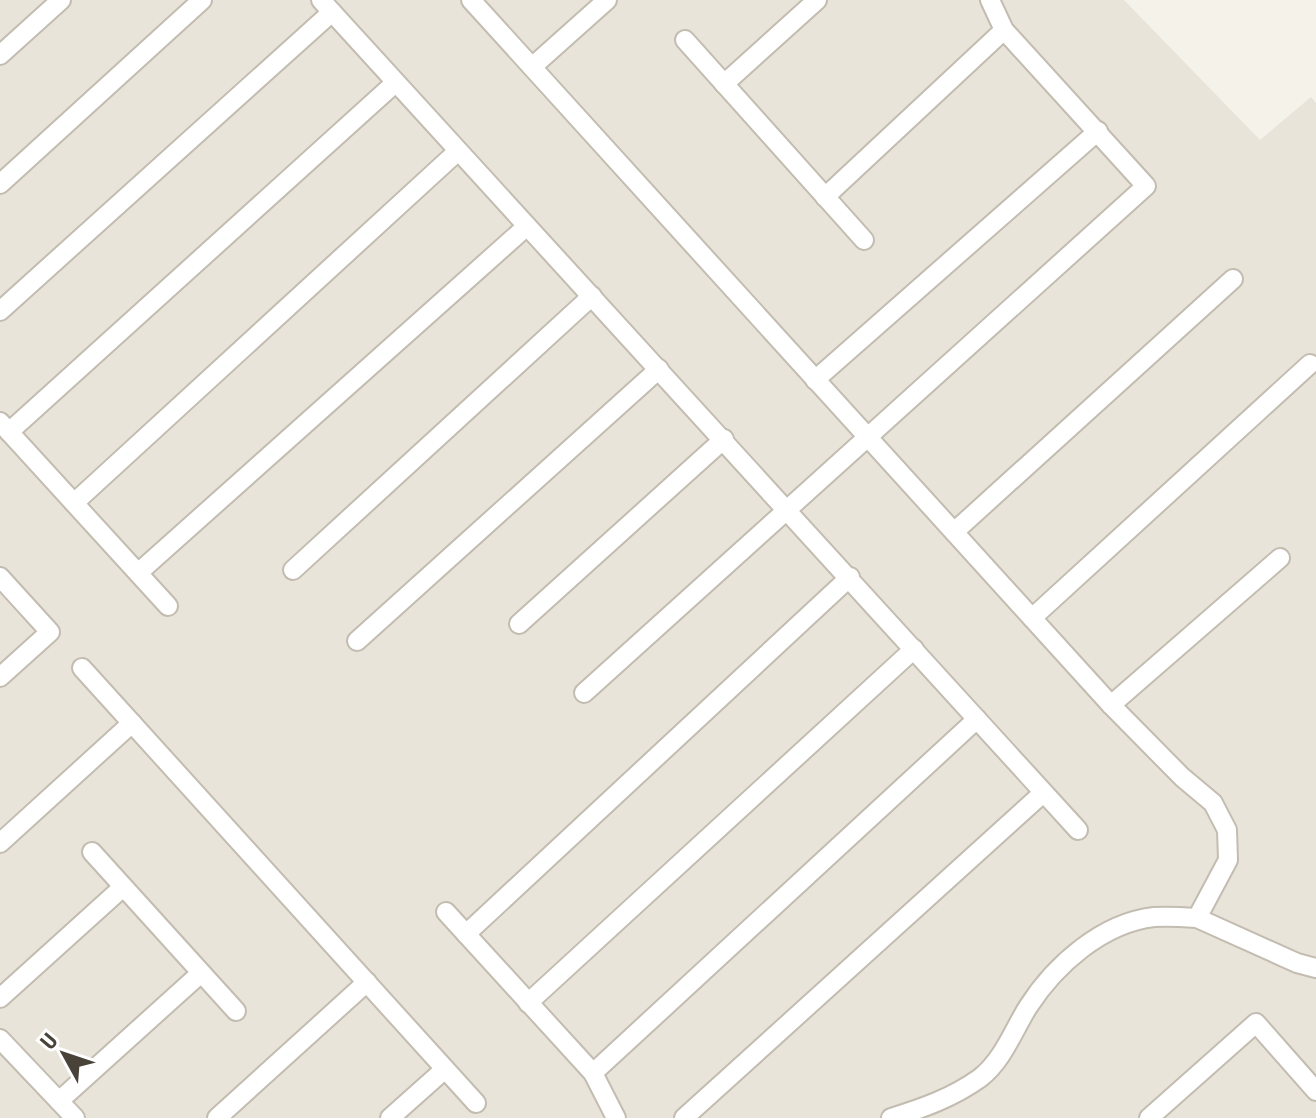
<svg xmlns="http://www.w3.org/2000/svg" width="1316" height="1118" font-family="'Roboto Condensed',sans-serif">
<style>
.residential{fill:#e9e4d9}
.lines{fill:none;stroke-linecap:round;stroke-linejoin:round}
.minor-casing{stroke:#c3bcb0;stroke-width:22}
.minor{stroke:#fff;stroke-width:18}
</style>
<rect width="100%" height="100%" fill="#f5f2ea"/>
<path class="residential" d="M0,0H1124L1260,140L1311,97L1316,103V1118H0Z"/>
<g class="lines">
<defs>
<g id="minor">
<path d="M321,0L1078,830"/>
<path d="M471,0L1111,705L1182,777L1213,803L1227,830L1228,860L1197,918C1183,917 1168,916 1154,917C1102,923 1055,965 1028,1007C1013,1031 1003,1060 980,1078C952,1098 923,1108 891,1118"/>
<path d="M685,40L864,240"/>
<path d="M0,55L61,0"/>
<path d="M532,67L607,0"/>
<path d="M724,84L817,0"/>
<path d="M0,184L202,0"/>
<path d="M825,197L1004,30"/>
<path d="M0,311L332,12"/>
<path d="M815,380L1098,131"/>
<path d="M0,422L168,606"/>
<path d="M9,432L395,83"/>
<path d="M74,503L458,151"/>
<path d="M954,532L1233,279"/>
<path d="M293,570L592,296"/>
<path d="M138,573L527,226"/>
<path d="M0,577L50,632L0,677"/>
<path d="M1032,618L1310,364"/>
<path d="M519,624L724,439"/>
<path d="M357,641L659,369"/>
<path d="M82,668L476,1103"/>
<path d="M584,693L1146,186L1004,30L990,0"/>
<path d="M1111,705L1280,558"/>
<path d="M0,843L132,723"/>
<path d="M92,852L236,1011"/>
<path d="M446,912L593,1073L616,1118"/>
<path d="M1197,918L1297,963L1316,968"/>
<path d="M466,934L850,577"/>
<path d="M0,998L123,887"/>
<path d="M528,1003L914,649"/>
<path d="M0,1039L75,1118"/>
<path d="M593,1073L977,719"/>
<path d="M59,1101L201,973"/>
<path d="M217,1118L367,982"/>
<path d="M390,1118L445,1069"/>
<path d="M684,1118L1043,793"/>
<path d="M1149,1118L1256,1023L1316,1091"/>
</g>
</defs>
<use href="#minor" class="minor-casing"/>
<use href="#minor" class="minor"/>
</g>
<g transform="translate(64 1054) rotate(310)" stroke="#ffffff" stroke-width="6" paint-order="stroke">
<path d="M0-6L14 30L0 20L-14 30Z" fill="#494238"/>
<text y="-12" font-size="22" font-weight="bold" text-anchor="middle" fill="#494238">U</text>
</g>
</svg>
